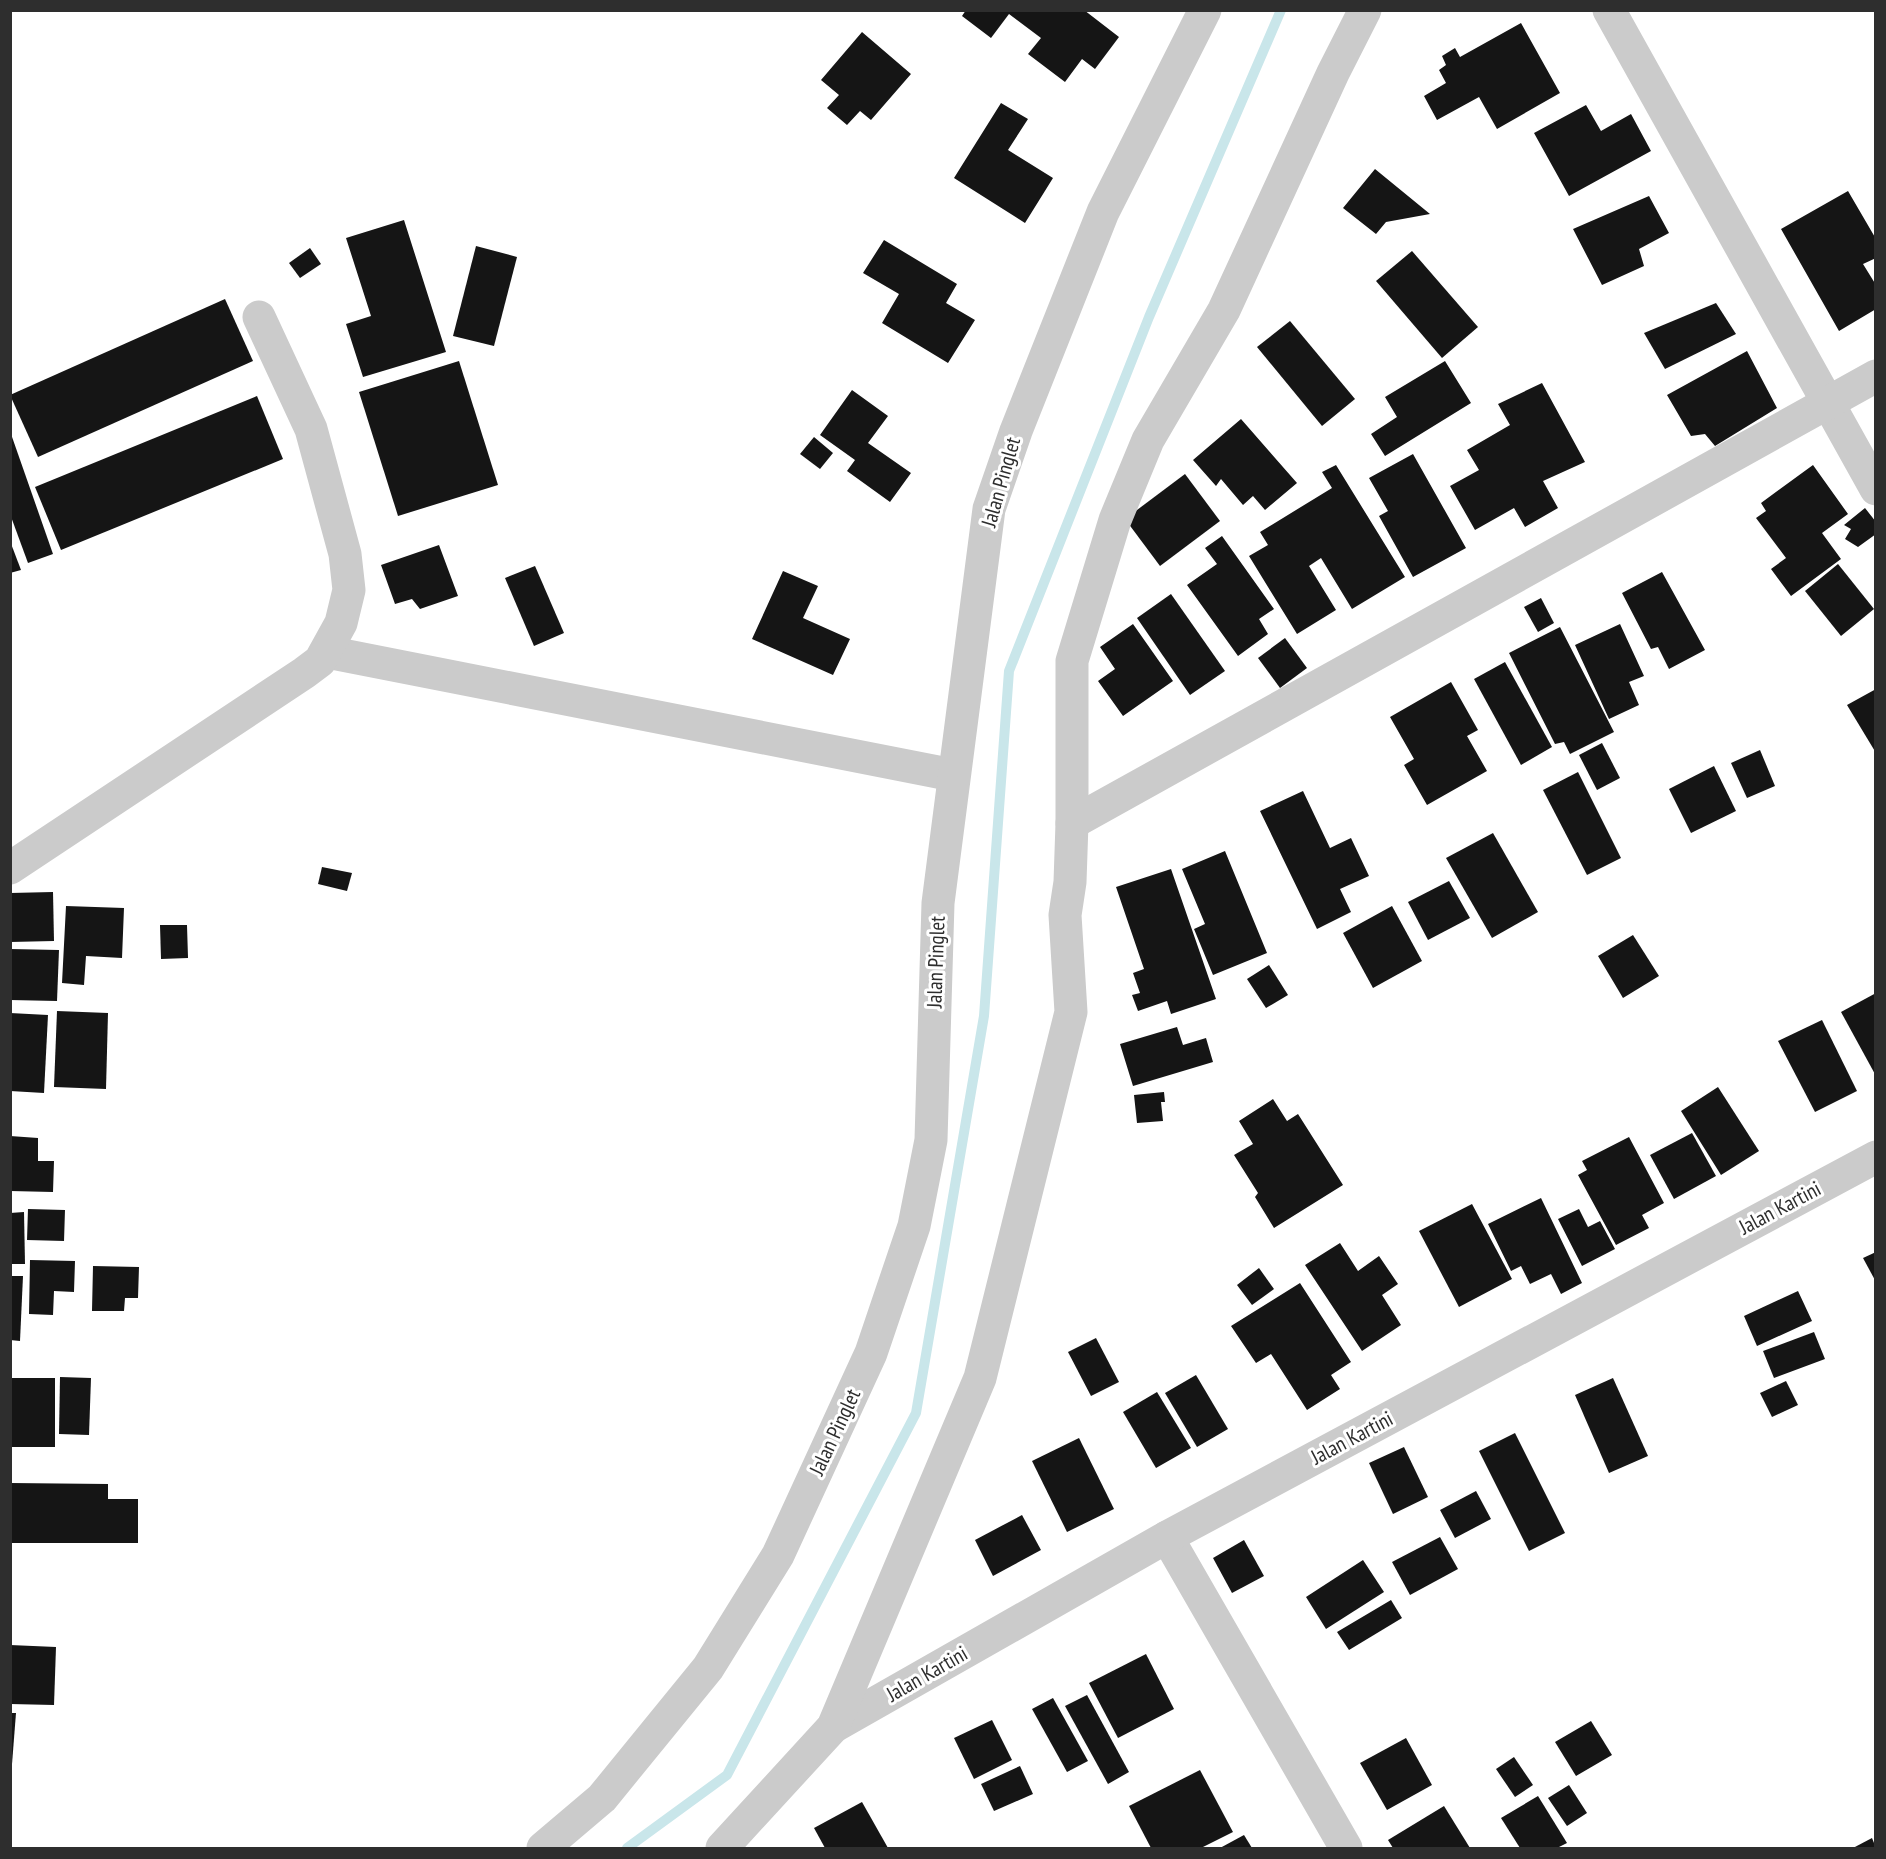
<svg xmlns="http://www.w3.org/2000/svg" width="1886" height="1859" font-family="'PT Sans Narrow',sans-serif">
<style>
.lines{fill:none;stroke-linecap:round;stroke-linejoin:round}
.stream{stroke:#c9e6ea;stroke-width:10}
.building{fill:#151515}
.minor{stroke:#cbcbcb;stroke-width:33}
.labels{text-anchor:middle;stroke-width:6;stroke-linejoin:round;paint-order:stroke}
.street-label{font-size:21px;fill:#2e2e2e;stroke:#fff}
</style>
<rect width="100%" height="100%" fill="#fff"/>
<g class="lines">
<path class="stream" d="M627,1848L727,1775L916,1413L984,1016L1009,671L1149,317L1281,10"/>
</g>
<g class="building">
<path d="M966,10H1084L1119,37L1095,69L1082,59L1065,82L1028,54L1041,38L1009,14L991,38L962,16Z"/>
<path d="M1521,23L1560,93L1497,129L1479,97L1437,120L1424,96L1446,83L1439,70L1446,65L1442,56L1455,48L1460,57Z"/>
<path d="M862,32L911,74L871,120L860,111L847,125L827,108L839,95L821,80Z"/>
<path d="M1001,103L1028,119L1008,150L1053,178L1025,223L954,178Z"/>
<path d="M1586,105L1601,131L1631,114L1651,151L1569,196L1534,133Z"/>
<path d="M1375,169L1430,214L1386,222L1376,234L1343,208Z"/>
<path d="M1848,191L1876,239V258L1863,264L1876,285V309L1839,331L1781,229Z"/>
<path d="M1649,196L1669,233L1639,249L1644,266L1602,285L1573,229Z"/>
<path d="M404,220L446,352L363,377L346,324L371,316L346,238Z"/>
<path d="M884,240L957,284L946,303L975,320L948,363L882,323L899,294L863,273Z"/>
<path d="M476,246L517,257L494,346L453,336Z"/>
<path d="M310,248L321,264L300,278L289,263Z"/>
<path d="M1412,251L1478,327L1442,358L1376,281Z"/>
<path d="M225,299L253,361L38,457L10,395Z"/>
<path d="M1716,303L1736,334L1665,369L1644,333Z"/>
<path d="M1290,321L1355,399L1322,426L1257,347Z"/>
<path d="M1747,351L1777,408L1715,446L1705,434L1691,436L1667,395Z"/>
<path d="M459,361L498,485L398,516L359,392Z"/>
<path d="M1445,361L1471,403L1385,456L1371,434L1397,417L1385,397Z"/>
<path d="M1542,383L1585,462L1543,481L1558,508L1525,527L1514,508L1475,530L1450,486L1479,470L1467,450L1510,425L1498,404Z"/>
<path d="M852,390L888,416L868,443L911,473L890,502L847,471L855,460L820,435Z"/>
<path d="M257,396L283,459L61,550L35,487Z"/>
<path d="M1241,419L1297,483L1265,510L1253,496L1243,505L1221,479L1216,486L1193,460Z"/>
<path d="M11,434L53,554L28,563L10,514Z"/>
<path d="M814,437L833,453L820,469L800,454Z"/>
<path d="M1413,454L1466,548L1413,577L1379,516L1388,511L1369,478Z"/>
<path d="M1336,465L1405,577L1352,609L1321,558L1309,566L1336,610L1297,634L1249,556L1268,545L1260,532L1332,488L1322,472Z"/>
<path d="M1813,465L1848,514L1822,533L1841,559L1791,596L1771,569L1786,558L1756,518L1766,511L1761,503Z"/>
<path d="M1185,474L1220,521L1160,566L1125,519Z"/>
<path d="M1865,508L1876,522V534L1858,547L1845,539L1851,529L1844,525Z"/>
<path d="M1222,536L1274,609L1259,619L1268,634L1238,656L1187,585L1217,564L1205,548Z"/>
<path d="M10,541L21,570L10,573Z"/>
<path d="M439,545L458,596L420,609L412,599L395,604L381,565Z"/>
<path d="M1838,564L1874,609L1841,636L1805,591Z"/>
<path d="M535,566L564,633L534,646L505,578Z"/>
<path d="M783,571L818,586L803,618L850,639L833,675L752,639Z"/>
<path d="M1662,572L1705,650L1669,669L1658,647L1651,649L1622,593Z"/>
<path d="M1171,594L1225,671L1190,695L1137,618Z"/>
<path d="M1541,598L1554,623L1538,632L1524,607Z"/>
<path d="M1133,624L1173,681L1123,716L1098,681L1115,669L1100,647Z"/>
<path d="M1620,624L1644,676L1629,682L1639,705L1609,719L1575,645Z"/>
<path d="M1560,627L1614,732L1570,754L1564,742L1555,744L1509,653Z"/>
<path d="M1285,638L1307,668L1280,688L1258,658Z"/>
<path d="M1505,662L1552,747L1521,765L1474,679Z"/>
<path d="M1451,682L1478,730L1467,736L1487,771L1427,805L1404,765L1414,759L1390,717Z"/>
<path d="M1876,689V753L1847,705Z"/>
<path d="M1602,743L1620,778L1597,790L1579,755Z"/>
<path d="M1760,750L1775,786L1747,798L1731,763Z"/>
<path d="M1714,766L1736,811L1691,833L1669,789Z"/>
<path d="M1578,772L1621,858L1587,875L1543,790Z"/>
<path d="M1303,791L1330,848L1351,838L1369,876L1340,889L1351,912L1317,929L1260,811Z"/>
<path d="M1493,833L1538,912L1492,938L1446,858Z"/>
<path d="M1225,851L1267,953L1213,975L1194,929L1205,924L1182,869Z"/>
<path d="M322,867L352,873L347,891L318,884Z"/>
<path d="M1171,869L1216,999L1171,1014L1167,1001L1138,1011L1132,995L1140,993L1133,973L1144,969L1116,887Z"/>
<path d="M1449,881L1470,918L1428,940L1408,902Z"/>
<path d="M53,892L54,941L10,942V893Z"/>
<path d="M66,906L124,908L122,958L86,956L84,985L62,983Z"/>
<path d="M1392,906L1422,961L1373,988L1343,933Z"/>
<path d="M160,925H187L188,958L161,959Z"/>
<path d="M1633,935L1659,976L1623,998L1598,956Z"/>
<path d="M10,949L59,950L57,1001L10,1000Z"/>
<path d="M1269,965L1288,995L1266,1008L1247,979Z"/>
<path d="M1876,993V1076L1841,1012Z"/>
<path d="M57,1011L108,1013L106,1089L54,1087Z"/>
<path d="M10,1013L48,1015L44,1093L10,1091Z"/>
<path d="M1822,1020L1857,1091L1815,1112L1778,1041Z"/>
<path d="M1177,1027L1183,1045L1206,1038L1213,1062L1133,1086L1120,1044Z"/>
<path d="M1718,1087L1759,1151L1721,1175L1681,1111Z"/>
<path d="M1164,1092L1165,1102H1161L1163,1121L1137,1123L1134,1095Z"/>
<path d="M1273,1099L1287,1121L1298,1114L1343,1185L1274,1228L1255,1197L1258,1193L1234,1155L1253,1144L1239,1121Z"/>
<path d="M1692,1133L1716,1176L1674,1199L1650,1155Z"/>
<path d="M10,1136L38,1138V1161H54L53,1192L10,1191Z"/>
<path d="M1629,1137L1664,1203L1642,1215L1649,1228L1616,1245L1578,1175L1587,1170L1582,1161Z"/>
<path d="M1541,1198L1582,1283L1561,1294L1551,1274L1530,1284L1521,1266L1511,1271L1488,1224Z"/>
<path d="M1472,1204L1512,1279L1459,1307L1419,1231Z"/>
<path d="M28,1209L65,1210L64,1241L27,1240Z"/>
<path d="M1579,1209L1588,1227L1600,1221L1615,1249L1582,1266L1558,1219Z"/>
<path d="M24,1212L25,1264H10V1213Z"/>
<path d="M1340,1243L1358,1271L1379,1256L1398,1284L1382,1295L1401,1325L1362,1351L1305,1265Z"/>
<path d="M1876,1252V1282L1863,1258Z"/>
<path d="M30,1260L75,1261L74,1292L54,1291L53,1315L29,1314Z"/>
<path d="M93,1266L139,1267L138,1298H125L124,1311H92Z"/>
<path d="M1259,1268L1274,1289L1252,1305L1237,1285Z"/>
<path d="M10,1276H23L20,1341L10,1340Z"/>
<path d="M1300,1283L1351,1362L1331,1375L1340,1389L1307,1410L1271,1354L1256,1363L1231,1326Z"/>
<path d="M1798,1291L1812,1321L1757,1346L1744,1316Z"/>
<path d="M1814,1332L1825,1359L1774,1378L1763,1351Z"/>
<path d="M1096,1338L1119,1382L1091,1396L1068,1352Z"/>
<path d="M1196,1375L1228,1429L1197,1447L1165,1393Z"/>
<path d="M60,1377L91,1378L89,1435L59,1434Z"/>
<rect x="10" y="1378" width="45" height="69"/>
<path d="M1613,1378L1648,1456L1609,1473L1575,1395Z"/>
<path d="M1786,1381L1798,1405L1772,1417L1760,1393Z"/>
<path d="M1157,1392L1191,1448L1156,1468L1123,1412Z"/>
<path d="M1515,1433L1565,1533L1529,1551L1479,1451Z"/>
<path d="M1079,1438L1114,1509L1067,1532L1032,1461Z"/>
<path d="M1404,1447L1428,1497L1393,1514L1369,1463Z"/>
<path d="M10,1483L108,1484V1499H138V1543H10Z"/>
<path d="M1476,1491L1491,1519L1455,1538L1440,1510Z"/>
<path d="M1022,1515L1041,1550L993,1576L975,1540Z"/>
<path d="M1440,1537L1458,1569L1410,1595L1392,1562Z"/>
<path d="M1244,1540L1264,1576L1232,1593L1213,1558Z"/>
<path d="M1363,1560L1384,1592L1326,1629L1306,1597Z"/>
<path d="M1391,1600L1402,1618L1349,1650L1337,1632Z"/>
<path d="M10,1645L56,1647L54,1705L10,1704Z"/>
<path d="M1146,1654L1174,1709L1118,1738L1089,1683Z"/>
<path d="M1087,1695L1129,1772L1108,1784L1065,1706Z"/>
<path d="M1053,1698L1088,1761L1067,1772L1032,1709Z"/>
<path d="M10,1713H16L12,1764H10Z"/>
<path d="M992,1720L1012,1760L974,1779L954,1738Z"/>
<path d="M1591,1721L1612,1755L1576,1776L1555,1742Z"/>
<path d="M1406,1738L1432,1785L1387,1810L1360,1763Z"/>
<path d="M1514,1757L1533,1785L1515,1797L1496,1769Z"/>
<path d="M1020,1766L1033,1794L994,1811L981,1784Z"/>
<path d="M1200,1770L1233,1832L1201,1848H1151L1129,1806Z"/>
<path d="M1569,1785L1587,1813L1567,1826L1548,1798Z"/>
<path d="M1538,1796L1567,1843L1557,1848H1520L1501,1818Z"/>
<path d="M862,1802L888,1848H825L814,1828Z"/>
<path d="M1444,1806L1470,1848H1393L1388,1840Z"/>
<path d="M1244,1835L1252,1848H1220Z"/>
<path d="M1872,1838L1876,1848H1853Z"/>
</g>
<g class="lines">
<g class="minor">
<path d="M1609,10L1876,489"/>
<path d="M327,652L953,775"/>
<path d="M1072,823L1876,376"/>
<path d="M10,868L304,673L320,661L341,623L349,590L345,554L311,429L259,317"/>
<path d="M1167,1537L1346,1848"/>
<path d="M833,1727L1167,1537L1876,1157"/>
<path d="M543,1848L602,1798L708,1668L778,1555L871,1353L914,1226L931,1140L938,903L989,509L1016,431L1103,212L1205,10"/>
<path d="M722,1848L833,1727L980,1378L1071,1012L1065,915L1070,882L1072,823V661L1115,520L1148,440L1224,310L1333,73L1365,10"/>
</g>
</g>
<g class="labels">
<g class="street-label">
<text transform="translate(1001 482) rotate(-74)" y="7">Jalan Pinglet</text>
<text transform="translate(936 962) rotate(-88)" y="7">Jalan Pinglet</text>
<text transform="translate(1780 1208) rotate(-28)" y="7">Jalan Kartini</text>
<text transform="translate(835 1432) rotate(-65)" y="7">Jalan Pinglet</text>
<text transform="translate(1352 1438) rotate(-28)" y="7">Jalan Kartini</text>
<text transform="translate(927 1674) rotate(-30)" y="7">Jalan Kartini</text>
</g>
</g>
<rect width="1886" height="1859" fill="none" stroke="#2e2e2e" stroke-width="24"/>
</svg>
